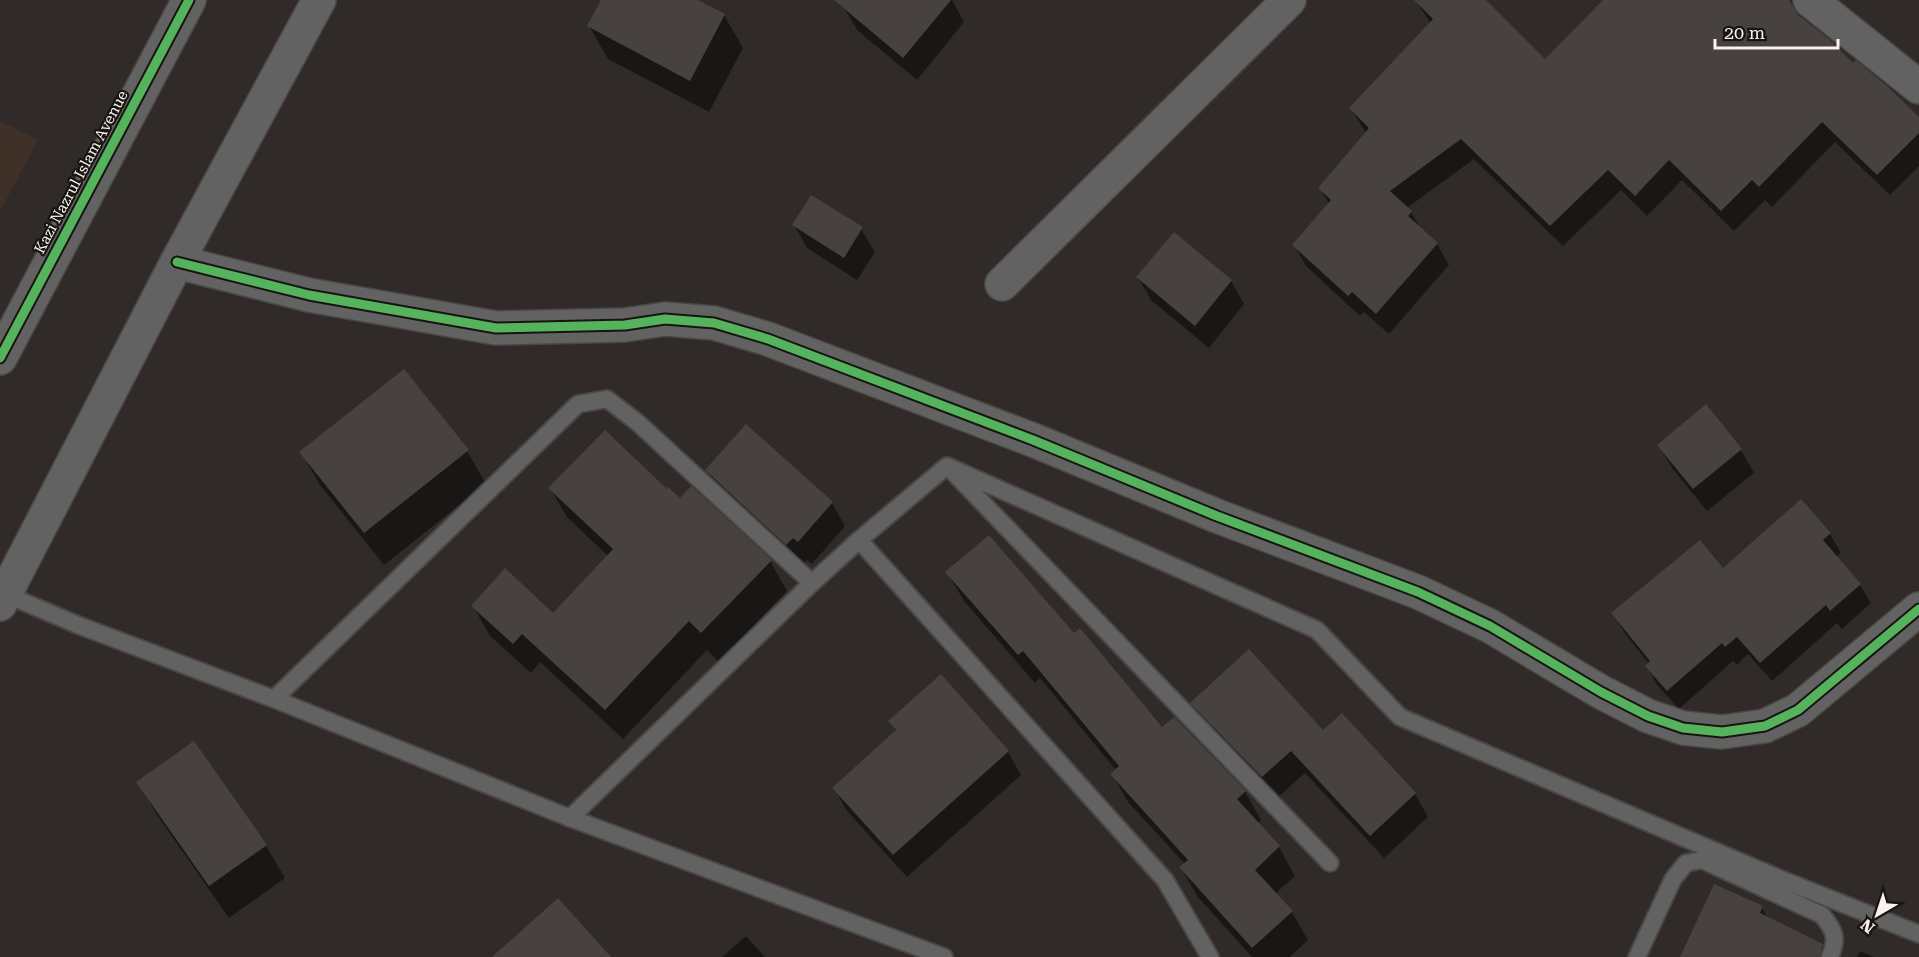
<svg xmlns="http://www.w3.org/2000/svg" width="1919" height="957" font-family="'Roboto Serif',serif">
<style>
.built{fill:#403128}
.shadow{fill:#0007}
.building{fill:#474240}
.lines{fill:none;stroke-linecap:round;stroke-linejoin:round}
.lane-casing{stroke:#4b4745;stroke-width:20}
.street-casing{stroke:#4b4745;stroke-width:36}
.primary-casing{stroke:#4b4745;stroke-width:36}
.lane{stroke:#636263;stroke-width:16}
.street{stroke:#636263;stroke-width:33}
.primary{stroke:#636263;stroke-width:33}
.cycleway-casing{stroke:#181411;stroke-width:13}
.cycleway{stroke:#56b35d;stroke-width:9}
.labels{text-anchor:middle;stroke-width:4.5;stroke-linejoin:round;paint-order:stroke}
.street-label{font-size:15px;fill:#f9f2ee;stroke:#181411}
</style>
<rect width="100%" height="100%" fill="#302b28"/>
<path class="built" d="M0,121L38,140L0,211Z"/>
<g class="shadow">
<path d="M603,0H695L724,15L743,48L709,112L608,59L589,26Z"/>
<path d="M851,0H952L964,22L917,80L858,31L844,8Z"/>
<path d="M1417,0H1484L1545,61L1605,0H1787L1798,17L1853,65L1919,119V166L1890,195L1835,142L1772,207L1765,200L1734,231L1682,180L1647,216L1621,190L1563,246L1474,159L1407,208L1411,212L1422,231L1437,244L1449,265L1389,334L1364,312L1360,316L1306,266L1294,245L1329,204L1320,188L1366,133L1351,109L1431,24L1416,1Z"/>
<path d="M794,225L861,229L875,252L857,280L807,248Z"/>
<path d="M1174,234L1231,281L1244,304L1209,348L1151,300L1138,277Z"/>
<path d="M746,426L832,503L845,526L812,564L807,560L800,567L720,493L707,470Z"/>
<path d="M1659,445L1741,450L1754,473L1707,511L1672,468Z"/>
<path d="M467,451L486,484L384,565L320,485L301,452Z"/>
<path d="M550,488L667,491L770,561L787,591L719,662L707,650L623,739L540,662L531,673L490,636L473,606L553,615L608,556L567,517Z"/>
<path d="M1801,501L1830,534L1841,553L1836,557L1860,585L1871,603L1842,629L1837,623L1772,681L1748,654L1737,665L1733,661L1679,709L1657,685L1647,666L1649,664L1624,632L1613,613L1723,570Z"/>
<path d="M947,572L1073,635L1162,729L1174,719L1245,792L1261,820L1257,824L1279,847L1295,876L1275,894L1292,912L1308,940L1290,957H1252L1197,896L1181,868L1185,864L1128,802L1112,774L1116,770L1040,678L1035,683L964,601Z"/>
<path d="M1192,703L1323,732L1415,794L1428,817L1384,858L1305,773L1276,799L1205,726Z"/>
<path d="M890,721L1008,752L1021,775L907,877L847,811L834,788L896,732Z"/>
<path d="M138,782L266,846L285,878L229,918L157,815Z"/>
<path d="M1762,908L1768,919L1822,945L1829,957H1682Z"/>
<path d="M746,936L765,957H722Z"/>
<path d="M1860,951L1874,957H1857Z"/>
</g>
<g class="building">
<path d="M601,0H698L725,14L690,81L587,26Z"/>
<path d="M834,0H951L903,58Z"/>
<path d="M1414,0H1486L1545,59L1603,0H1789L1798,15L1829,39L1853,63L1856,60L1887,86L1919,117V133L1877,175L1822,122L1759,187L1752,180L1721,211L1669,160L1635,196L1608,170L1550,226L1461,139L1390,191L1412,211L1408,216L1438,243L1376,314L1352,292L1348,296L1292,245L1331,200L1318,188L1369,128L1349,108L1433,19Z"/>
<path d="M811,195L863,227L844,258L792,225Z"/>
<path d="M1174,232L1232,280L1195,326L1136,277Z"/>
<path d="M404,369L469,450L364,533L299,452Z"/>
<path d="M1706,404L1742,449L1693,489L1657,445Z"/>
<path d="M746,424L833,502L798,542L793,538L786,545L705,470Z"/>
<path d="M605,430L667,489L668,487L680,498L691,486L772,560L701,633L689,621L605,710L522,634L513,644L471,606L505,568L553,613L613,549L548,488Z"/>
<path d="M1801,499L1831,533L1823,540L1861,584L1830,611L1826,605L1760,663L1737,637L1725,647L1722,643L1667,691L1645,666L1650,661L1611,613L1700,540L1723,568Z"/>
<path d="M989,535L1074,633L1080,628L1162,727L1174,717L1246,791L1237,799L1280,846L1255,870L1293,911L1252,948L1179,867L1188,860L1110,774L1119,766L1023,651L1018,655L945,572Z"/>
<path d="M1249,649L1323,730L1342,713L1416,793L1370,836L1291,751L1262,777L1190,703Z"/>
<path d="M941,674L1009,751L893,855L832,788L896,730L888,721Z"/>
<path d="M194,741L267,845L209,886L136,782Z"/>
<path d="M1714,884L1763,906L1760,913L1823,944L1820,957H1680Z"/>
<path d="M558,898L611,957H492Z"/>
</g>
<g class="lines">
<defs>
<g id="lane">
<path d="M954,473L1330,863"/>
<path d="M859,540L947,466L1317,630L1400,717L1783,880L1919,934"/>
<path d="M5,594L78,625L274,699L570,818L944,957"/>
<path d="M274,699L578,404L607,399L637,422L812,583"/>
<path d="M570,818L812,583L859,540L1165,880L1210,957"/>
<path d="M1637,957L1673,879L1686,863L1702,860L1822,915C1835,931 1838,938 1830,957"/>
</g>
<g id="street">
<path d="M1810,0L1919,87"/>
<path d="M177,262L309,295L496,328L625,325L665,319L714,323L768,339L1033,440L1217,516L1418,592L1490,626L1601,692L1648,716L1683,728L1722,732L1765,726L1798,710L1919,609"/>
<path d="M1002,284L1289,0"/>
</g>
<g id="primary">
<path d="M0,358L189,0"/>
<path d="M0,604L177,262L319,0"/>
</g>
</defs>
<use href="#lane" class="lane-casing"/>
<use href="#street" class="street-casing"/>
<use href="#primary" class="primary-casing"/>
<use href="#lane" class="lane"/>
<use href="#street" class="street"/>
<use href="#primary" class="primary"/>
<defs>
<g id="cycleway">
<path d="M177,262L309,295L496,328L625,325L665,319L714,323L768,339L1033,440L1217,516L1418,592L1490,626L1601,692L1648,716L1683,728L1722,732L1765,726L1798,710L1919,609"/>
<path d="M0,358L189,0"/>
</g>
</defs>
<use href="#cycleway" class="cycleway-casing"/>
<use href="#cycleway" class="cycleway"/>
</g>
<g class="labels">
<g class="street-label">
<text transform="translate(81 172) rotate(-62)" y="5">Kazi Nazrul Islam Avenue</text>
</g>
</g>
<g transform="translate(1877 915) rotate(219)" stroke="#181411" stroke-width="4.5" paint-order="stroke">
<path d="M0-4.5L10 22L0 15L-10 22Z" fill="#f9f2ee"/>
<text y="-9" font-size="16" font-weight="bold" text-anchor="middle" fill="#f9f2ee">N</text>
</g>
<path d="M1715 39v9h123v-9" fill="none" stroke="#f9f2ee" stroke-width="3"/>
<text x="1724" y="39" font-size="18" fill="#f9f2ee" stroke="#181411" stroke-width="4.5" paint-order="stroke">20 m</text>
</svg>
